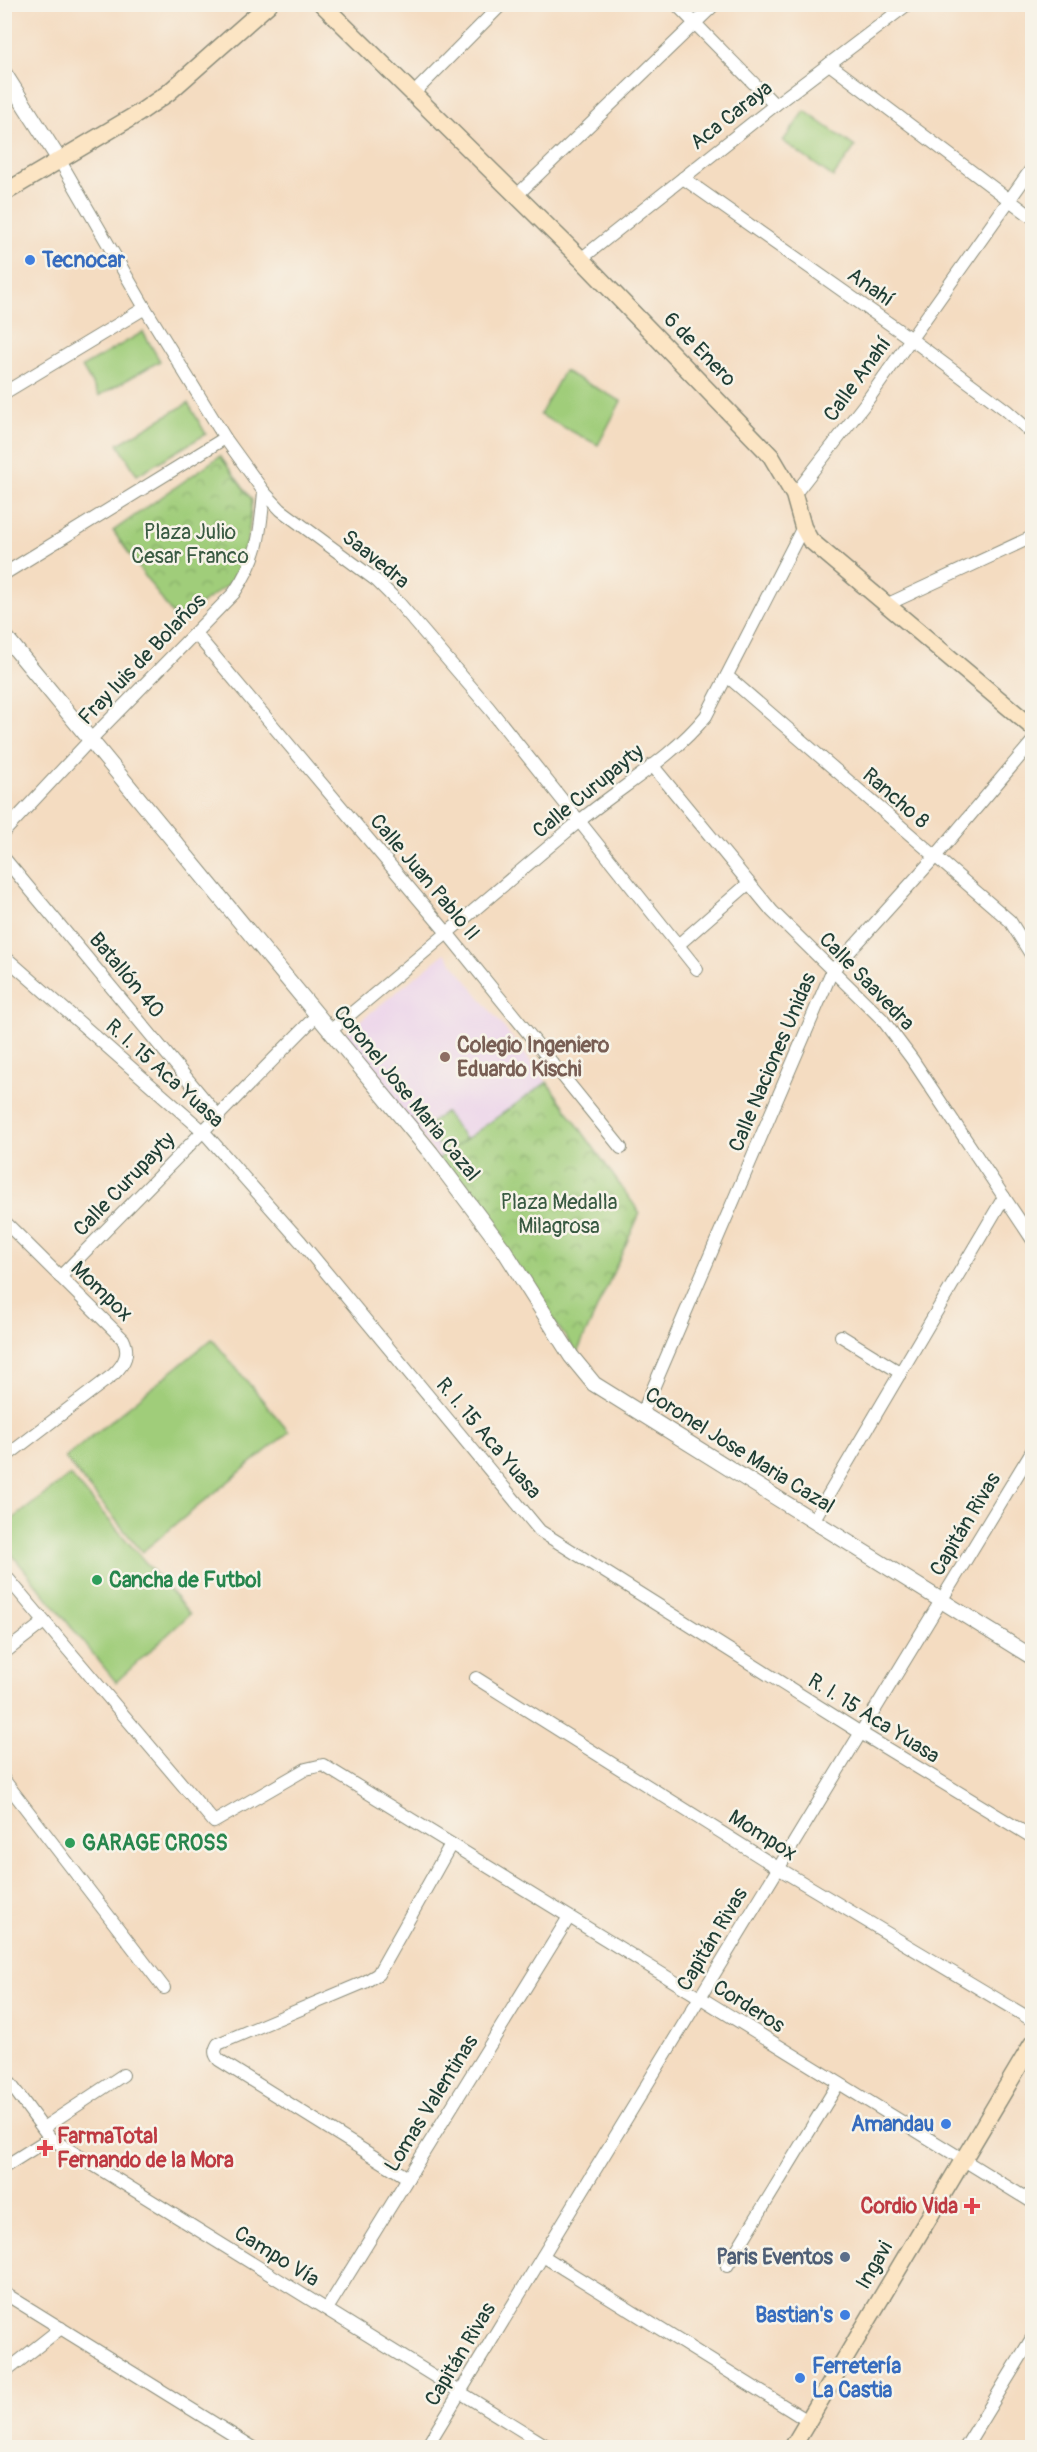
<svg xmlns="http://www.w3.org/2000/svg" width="1037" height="2452" font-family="Pangolin,sans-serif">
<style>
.built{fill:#ebd1eb}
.green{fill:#a0cd7a;stroke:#608557;stroke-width:1.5}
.park{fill:url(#park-crowns);stroke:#608557;stroke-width:1.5}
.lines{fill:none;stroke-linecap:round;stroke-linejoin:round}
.minor-casing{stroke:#8a8c7a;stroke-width:14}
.tertiary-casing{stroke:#8a8c7a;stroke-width:17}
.secondary-casing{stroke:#8a8c7a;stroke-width:19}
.minor{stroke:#fff;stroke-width:12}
.tertiary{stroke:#fff;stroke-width:15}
.secondary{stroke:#fce5c4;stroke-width:16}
.shop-dot{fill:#3f7fe0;stroke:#f7f3e8;stroke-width:2}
.education-dot{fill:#8d6e63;stroke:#f7f3e8;stroke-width:2}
.leisure-dot{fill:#2e9e5b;stroke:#f7f3e8;stroke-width:2}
.health-dot{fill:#e0444e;stroke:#f7f3e8;stroke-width:2}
.service-dot{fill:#5c6f8a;stroke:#f7f3e8;stroke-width:2}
.labels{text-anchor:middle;stroke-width:5;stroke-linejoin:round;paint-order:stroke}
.street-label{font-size:21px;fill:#1f3d34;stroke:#f7f3e8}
.shop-label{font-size:21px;font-weight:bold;fill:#366cbe;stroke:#f7f3e8;text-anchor:start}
.park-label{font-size:21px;fill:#395a42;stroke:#f7f3e8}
.education-label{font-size:21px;font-weight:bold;fill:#785e54;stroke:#f7f3e8;text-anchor:start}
.leisure-label{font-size:21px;font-weight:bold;fill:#27864d;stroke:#f7f3e8;text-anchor:start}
.health-label{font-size:21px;font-weight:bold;fill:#be3a42;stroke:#f7f3e8;text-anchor:start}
.service-label{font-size:21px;font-weight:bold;fill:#4e5e75;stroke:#f7f3e8;text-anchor:end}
</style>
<defs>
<pattern id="park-crowns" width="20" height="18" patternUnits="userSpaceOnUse" patternTransform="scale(1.5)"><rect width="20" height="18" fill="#a0cd7a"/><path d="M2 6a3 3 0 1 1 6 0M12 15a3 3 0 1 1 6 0" fill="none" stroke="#82a865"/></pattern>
</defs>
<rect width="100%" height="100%" fill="#f7f3e8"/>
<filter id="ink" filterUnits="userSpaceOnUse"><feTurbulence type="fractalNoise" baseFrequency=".0167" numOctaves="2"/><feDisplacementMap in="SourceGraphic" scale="12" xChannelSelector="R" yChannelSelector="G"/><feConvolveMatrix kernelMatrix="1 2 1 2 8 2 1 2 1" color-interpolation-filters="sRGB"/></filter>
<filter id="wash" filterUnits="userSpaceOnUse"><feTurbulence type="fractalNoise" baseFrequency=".008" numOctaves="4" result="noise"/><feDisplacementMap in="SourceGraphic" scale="24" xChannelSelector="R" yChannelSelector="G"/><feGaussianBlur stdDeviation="1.35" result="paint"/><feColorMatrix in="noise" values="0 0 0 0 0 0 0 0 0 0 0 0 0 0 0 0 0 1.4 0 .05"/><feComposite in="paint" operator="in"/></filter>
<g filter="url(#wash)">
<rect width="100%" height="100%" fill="#f4dcc1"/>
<path class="built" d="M445,953L547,1082L438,1159L345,1033Z"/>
<g class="green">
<path d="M805,111L855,147L833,177L783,141Z"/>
<path d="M143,332L160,361L99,396L82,367Z"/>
<path d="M564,371L621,401L598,445L540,415Z"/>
<path d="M188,403L206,434L137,475L118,444Z"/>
<path d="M445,1112L468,1143L448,1158L425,1127Z"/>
<path d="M212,1339L289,1432L142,1552L65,1458Z"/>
<path d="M70,1475L190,1614L116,1682L5,1546V1525Z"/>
</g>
<g class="park">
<path d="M220,456L252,500L247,550L233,581L177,621L113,531Z"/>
<path d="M547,1082L640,1213L577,1353L438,1159Z"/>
</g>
</g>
<g filter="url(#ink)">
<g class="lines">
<defs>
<g id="minor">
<path d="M676,4L775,105"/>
<path d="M829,64L1032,217"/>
<path d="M413,94L502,4"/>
<path d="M60,161L145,308L225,438L264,492L281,510L377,581L399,603L489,708L697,969"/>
<path d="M683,178L911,339L1006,410L1032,433"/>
<path d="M516,196L715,4"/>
<path d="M581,259L775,105L908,4"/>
<path d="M4,393L145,308"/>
<path d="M794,495L864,405L1032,168"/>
<path d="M4,574L225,438"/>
<path d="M886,605L1032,537"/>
<path d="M195,633L448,934L621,1148"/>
<path d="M727,676L1010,921L1032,956"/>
<path d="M652,765L772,911L882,1019L912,1059L1032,1239"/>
<path d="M4,832L90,740L234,593C259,556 260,535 264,492"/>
<path d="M4,858L219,1117"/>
<path d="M678,945L749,883"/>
<path d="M4,956L203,1131L301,1242L540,1531L861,1733L1032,1837"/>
<path d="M330,1031C413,963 495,892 577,823C620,787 671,759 706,716L803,527"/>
<path d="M4,1221L123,1339C130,1353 125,1363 114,1374L4,1458"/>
<path d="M60,1277L317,1015"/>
<path d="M841,1336L901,1373"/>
<path d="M642,1414L832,971L934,858L1032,742"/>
<path d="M813,1521L1004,1197"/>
<path d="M4,1574L214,1822L306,1769L323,1765L1032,2202"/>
<path d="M4,1653L44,1622"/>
<path d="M476,1678L778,1868L1032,2020"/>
<path d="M4,1780L164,1988"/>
<path d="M4,2075L50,2138L550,2448"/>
<path d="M43,2128L123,2075"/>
<path d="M4,2167L50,2138"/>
<path d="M408,2178L219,2060C214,2054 214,2051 218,2044L365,1982L378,1974L451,1844"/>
<path d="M543,2256L808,2421"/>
<path d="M727,2266L838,2084"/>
<path d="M4,2293L254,2448"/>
<path d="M327,2309L569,1917"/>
<path d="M4,2373L61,2328"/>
<path d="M426,2448L1032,1451"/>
<path d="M965,2448L1032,2338"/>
</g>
<g id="tertiary">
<path d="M4,73L60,161"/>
<path d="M4,635L431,1153L504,1250L571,1356L594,1384L1032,1657"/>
</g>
<g id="secondary">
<path d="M322,4L581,259L771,456L794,495L803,527L810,540L1032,727"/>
<path d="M4,193L139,113L168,93L269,4"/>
<path d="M792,2448L1032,2044"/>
</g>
</defs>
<use href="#minor" class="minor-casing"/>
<use href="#tertiary" class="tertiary-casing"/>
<use href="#secondary" class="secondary-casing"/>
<use href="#minor" class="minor"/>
<use href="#tertiary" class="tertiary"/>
<use href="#secondary" class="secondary"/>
</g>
</g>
<g class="shop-dot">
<circle cx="30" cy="260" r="6"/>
<circle cx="946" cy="2124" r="6"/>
<circle cx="845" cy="2315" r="6"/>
<circle cx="800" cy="2378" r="6"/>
</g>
<circle class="education-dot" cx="445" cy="1057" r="6"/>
<g class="leisure-dot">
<circle cx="97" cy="1580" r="6"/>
<circle cx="70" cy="1843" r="6"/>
</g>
<g class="health-dot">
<path d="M42 2139h6v6h6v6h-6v6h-6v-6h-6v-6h6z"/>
<path d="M969 2197h6v6h6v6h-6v6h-6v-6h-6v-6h6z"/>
</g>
<circle class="service-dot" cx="845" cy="2257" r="6"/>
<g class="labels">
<g class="street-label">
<text transform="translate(731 115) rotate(-38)" y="7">Aca Caraya</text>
<text transform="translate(871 287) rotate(35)" y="7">Anahí</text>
<text transform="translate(700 349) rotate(46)" y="7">6 de Enero</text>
<text transform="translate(857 379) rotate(-54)" y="7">Calle Anahí</text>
<text transform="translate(376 559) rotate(39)" y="7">Saavedra</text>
<text transform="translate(142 659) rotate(-46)" y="7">Fray luis de Bolaños</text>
<text transform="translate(588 791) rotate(-39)" y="7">Calle Curupayty</text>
<text transform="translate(896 798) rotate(41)" y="7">Rancho 8</text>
<text transform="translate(425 877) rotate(50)" y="7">Calle Juan Pablo II</text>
<text transform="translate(127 975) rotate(50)" y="7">Batallón 40</text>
<text transform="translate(867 981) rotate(46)" y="7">Calle Saavedra</text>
<text transform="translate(772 1062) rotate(-67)" y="7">Calle Naciones Unidas</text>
<text transform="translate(165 1073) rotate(42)" y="7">R. I. 15 Aca Yuasa</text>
<text transform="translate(407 1093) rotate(51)" y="7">Coronel Jose Maria Cazal</text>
<text transform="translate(124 1184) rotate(-46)" y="7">Calle Curupayty</text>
<text transform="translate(102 1291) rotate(44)" y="7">Mompox</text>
<text transform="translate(489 1438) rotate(50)" y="7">R. I. 15 Aca Yuasa</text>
<text transform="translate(740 1450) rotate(32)" y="7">Coronel Jose Maria Cazal</text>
<text transform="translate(965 1524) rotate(-59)" y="7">Capitán Rivas</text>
<text transform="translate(874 1718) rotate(32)" y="7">R. I. 15 Aca Yuasa</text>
<text transform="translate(763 1835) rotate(32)" y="7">Mompox</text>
<text transform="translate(712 1939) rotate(-59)" y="7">Capitán Rivas</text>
<text transform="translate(749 2006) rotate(32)" y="7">Corderos</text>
<text transform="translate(431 2103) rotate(-58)" y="7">Lomas Valentinas</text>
<text transform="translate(277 2256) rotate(32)" y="7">Campo Vía</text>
<text transform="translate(874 2265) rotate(-60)" y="7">Ingavi</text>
<text transform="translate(460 2354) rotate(-59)" y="7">Capitán Rivas</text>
</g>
<g class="shop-label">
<text x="42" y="267">Tecnocar</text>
<text x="934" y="2131" text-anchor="end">Amandau</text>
<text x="833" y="2322" text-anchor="end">Bastian's</text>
<text x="812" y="2373">Ferretería<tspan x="812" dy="24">La Castia</tspan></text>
</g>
<g class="park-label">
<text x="190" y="539">Plaza Julio<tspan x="190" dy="24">Cesar Franco</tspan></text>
<text x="559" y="1209">Plaza Medalla<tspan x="559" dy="24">Milagrosa</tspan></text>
</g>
<g class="education-label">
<text x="457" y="1052">Colegio Ingeniero<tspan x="457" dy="24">Eduardo Kischi</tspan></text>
</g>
<g class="leisure-label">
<text x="109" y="1587">Cancha de Futbol</text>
<text x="82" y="1850">GARAGE CROSS</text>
</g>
<g class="health-label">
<text x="57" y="2143">FarmaTotal<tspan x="57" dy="24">Fernando de la Mora</tspan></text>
<text x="958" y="2213" text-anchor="end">Cordio Vida</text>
</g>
<g class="service-label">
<text x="833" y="2264">Paris Eventos</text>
</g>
</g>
<rect width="1037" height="2452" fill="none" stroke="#f7f3e8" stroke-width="24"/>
</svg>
